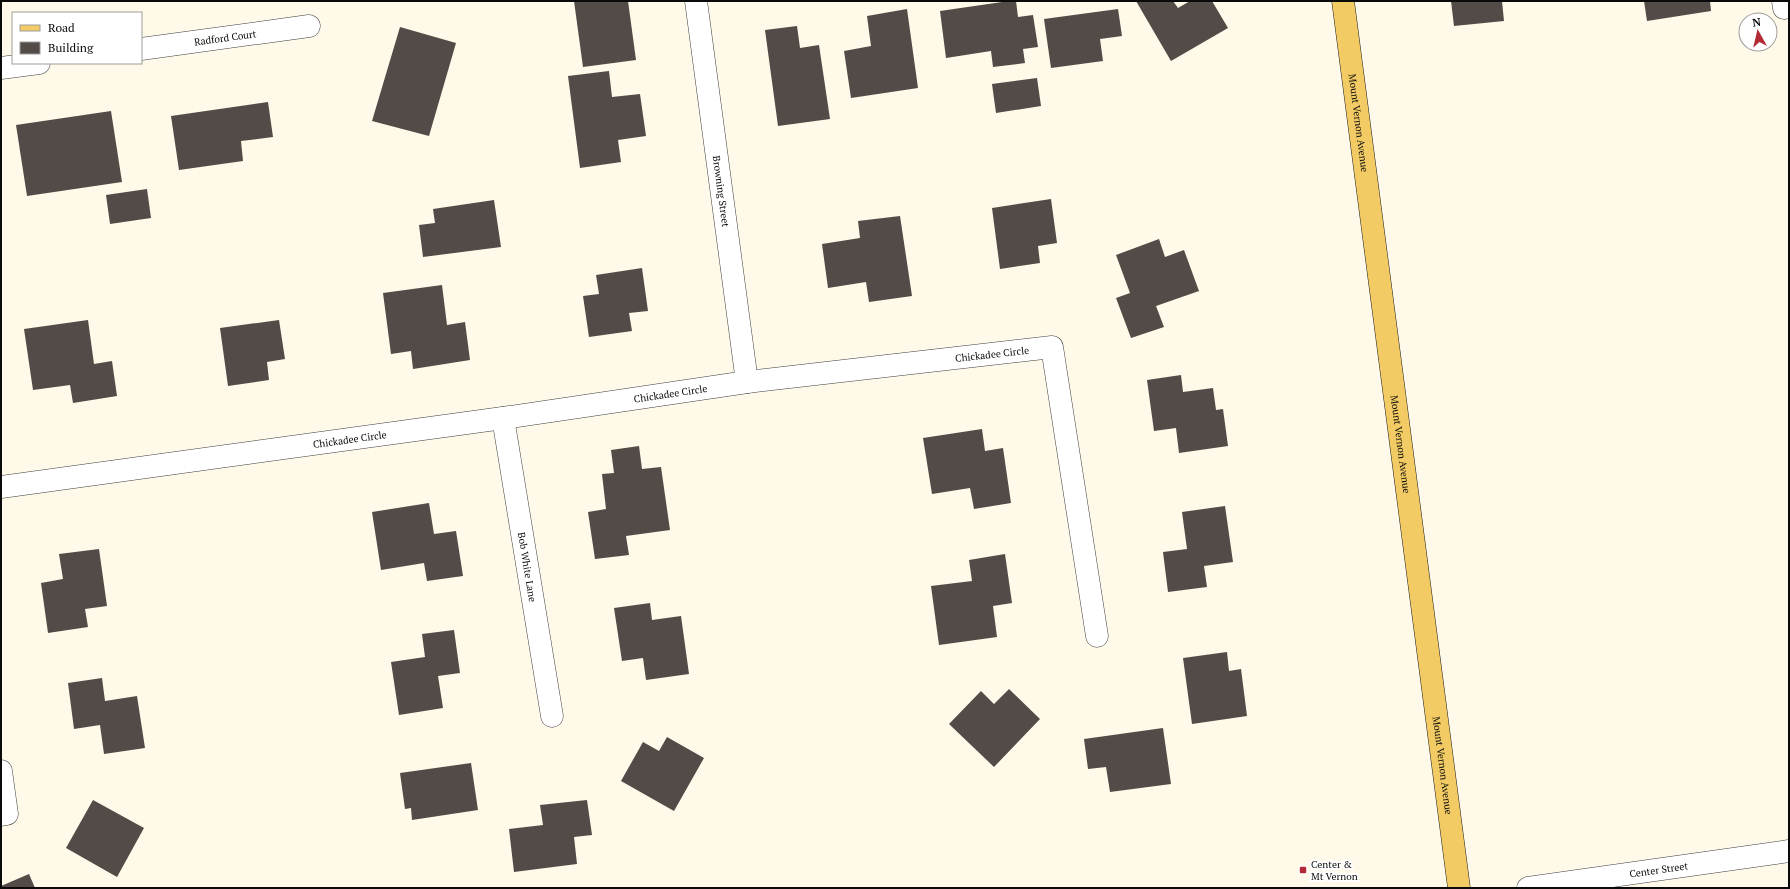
<svg xmlns="http://www.w3.org/2000/svg" width="1790" height="889" font-family="'PT Serif',serif">
<style>
.building{fill:#524b47}
.lines{fill:none;stroke-linecap:round;stroke-linejoin:round}
.minor-casing{stroke:#3d3d3d;stroke-width:23}
.major-casing{stroke:#1b1b1b;stroke-width:23}
.minor{stroke:#fff;stroke-width:22}
.major{stroke:#f2cb64;stroke-width:22}
.poi-dot{fill:#b22a35;stroke:#fff;stroke-width:1.5}
.labels{text-anchor:middle;stroke-width:4;stroke-linejoin:round;paint-order:stroke}
.street-label{font-size:10px;fill:#0a0a0a;stroke:#fff}
.poi-label{font-size:10px;fill:#0a0a0a;stroke:#fff;text-anchor:start}
</style>
<rect width="100%" height="100%" fill="#fef9e8"/>
<g class="building">
<path d="M574,1H628L636,60L583,67Z"/>
<path d="M1009,1H1016L1018,17L1033,15L1038,47L1023,49L1025,63L993,67L991,51L946,58L940,11Z"/>
<path d="M1136,1H1173L1178,8L1190,1H1212L1228,28L1171,61Z"/>
<path d="M1451,1H1502L1504,21L1454,26Z"/>
<path d="M1644,1H1710L1711,11L1647,21Z"/>
<path d="M907,9L918,88L851,98L844,51L871,46L867,16Z"/>
<path d="M1118,9L1122,36L1100,39L1103,61L1051,68L1044,19Z"/>
<path d="M797,26L800,48L819,45L830,119L778,126L765,30Z"/>
<path d="M400,27L456,43L429,136L372,121Z"/>
<path d="M609,71L612,97L640,94L646,136L618,140L621,162L580,168L568,76Z"/>
<path d="M1037,78L1041,106L996,113L992,84Z"/>
<path d="M268,102L273,137L241,141L243,161L179,170L171,116Z"/>
<path d="M111,111L122,182L27,196L16,125Z"/>
<path d="M147,189L151,218L110,224L106,195Z"/>
<path d="M1051,199L1057,243L1038,246L1040,263L1000,269L992,208Z"/>
<path d="M494,200L501,247L423,257L419,225L435,223L433,209Z"/>
<path d="M900,216L912,296L869,302L866,282L828,288L822,244L860,238L858,221Z"/>
<path d="M1159,239L1165,257L1184,250L1199,291L1156,306L1164,327L1131,338L1116,298L1130,293L1116,255Z"/>
<path d="M642,268L648,311L629,313L632,331L589,337L583,296L599,294L596,275Z"/>
<path d="M442,285L447,325L465,322L470,360L413,369L411,351L391,354L383,293Z"/>
<path d="M88,320L94,364L112,361L117,396L73,403L70,385L33,390L24,329Z"/>
<path d="M279,320L285,359L267,362L269,380L228,386L220,328Z"/>
<path d="M1181,375L1183,392L1213,388L1216,410L1223,409L1228,446L1179,453L1176,428L1154,431L1147,380Z"/>
<path d="M982,429L985,451L1003,448L1011,503L974,509L970,488L932,494L923,438Z"/>
<path d="M639,446L642,469L661,467L670,530L626,536L629,555L595,559L588,512L606,509L602,474L614,473L611,450Z"/>
<path d="M429,503L434,534L456,531L463,576L427,581L424,563L381,570L372,512Z"/>
<path d="M1225,506L1233,562L1204,566L1207,587L1168,592L1163,552L1187,549L1182,512Z"/>
<path d="M99,549L107,606L85,609L88,627L48,633L41,583L63,579L59,554Z"/>
<path d="M1005,554L1012,603L993,606L997,637L939,645L931,586L972,581L969,560Z"/>
<path d="M650,603L652,620L681,616L689,674L646,680L643,658L622,661L614,608Z"/>
<path d="M454,630L460,673L438,676L443,708L399,715L391,662L425,657L422,634Z"/>
<path d="M1227,652L1229,671L1241,669L1247,716L1192,724L1183,658Z"/>
<path d="M102,678L105,701L137,696L145,748L104,754L100,725L74,729L68,683Z"/>
<path d="M1009,689L1040,719L994,767L949,724L981,691L994,704Z"/>
<path d="M1163,728L1171,784L1110,792L1106,767L1088,769L1084,739Z"/>
<path d="M667,737L704,758L674,811L621,781L643,742L659,751Z"/>
<path d="M471,763L478,810L412,820L411,808L405,809L400,773Z"/>
<path d="M93,800L144,828L117,877L66,848Z"/>
<path d="M587,800L592,835L574,837L577,864L514,872L509,829L543,825L540,805Z"/>
<path d="M29,874L35,888H1V886Z"/>
</g>
<g class="lines">
<defs>
<g id="minor">
<path id="s1" d="M696,1L747,382"/>
<path d="M1783,1L1784,8L1789,7"/>
<path id="s2" d="M141,49L309,26"/>
<path d="M1,68L39,63"/>
<path id="s3" d="M503,418L552,716"/>
<path id="s4" d="M1,487L503,418L747,382L1052,347L1097,636"/>
<path d="M1,771L7,814L1,815"/>
<path id="s5" d="M1528,888L1789,851"/>
</g>
<g id="major">
<path id="s6" d="M1343,1L1459,888"/>
</g>
</defs>
<use href="#minor" class="minor-casing"/>
<use href="#major" class="major-casing"/>
<use href="#minor" class="minor"/>
<use href="#major" class="major"/>
</g>
<rect class="poi-dot" x="1299" y="866" width="8" height="8" rx="2"/>
<g class="labels">
<g class="street-label">
<text dy="4" stroke="none"><textPath href="#s2" startOffset="85">Radford Court</textPath></text>
<text dy="4" stroke="none"><textPath href="#s6" startOffset="123">Mount Vernon Avenue</textPath></text>
<text dy="4" stroke="none"><textPath href="#s1" startOffset="192">Browning Street</textPath></text>
<text dy="4" stroke="none"><textPath href="#s4" startOffset="1000">Chickadee Circle</textPath></text>
<text dy="4" stroke="none"><textPath href="#s4" startOffset="676">Chickadee Circle</textPath></text>
<text dy="4" stroke="none"><textPath href="#s4" startOffset="352">Chickadee Circle</textPath></text>
<text dy="4" stroke="none"><textPath href="#s6" startOffset="447">Mount Vernon Avenue</textPath></text>
<text dy="4" stroke="none"><textPath href="#s3" startOffset="151">Bob White Lane</textPath></text>
<text dy="4" stroke="none"><textPath href="#s6" startOffset="771">Mount Vernon Avenue</textPath></text>
<text dy="4" stroke="none"><textPath href="#s5" startOffset="132">Center Street</textPath></text>
</g>
<g class="poi-label">
<text x="1311" y="868">Center &amp;<tspan x="1311" dy="12">Mt Vernon</tspan></text>
</g>
</g>
<rect width="1790" height="889" fill="none" stroke="#0a0a0a" stroke-width="4"/>
<rect x="12" y="12" width="130" height="52" fill="#ffffff" stroke="#9d9d9d"/>
<rect x="20" y="25" width="20" height="6" fill="#f2cb64" stroke="#9d9d9d"/>
<text x="48" y="32" font-size="12" fill="#0a0a0a">Road</text>
<rect x="20" y="42" width="20" height="12" fill="#524b47" stroke="#9d9d9d"/>
<text x="48" y="52" font-size="12" fill="#0a0a0a">Building</text>
<g transform="translate(1758 32) rotate(352)"><circle r="19" fill="#ffffff" stroke="#9d9d9d"/>
<path d="M0-3L7 15L0 10L-7 15Z" fill="#b22a35"/>
<text y="-6" font-size="11" font-weight="bold" text-anchor="middle" fill="#0a0a0a">N</text>
</g>
</svg>
